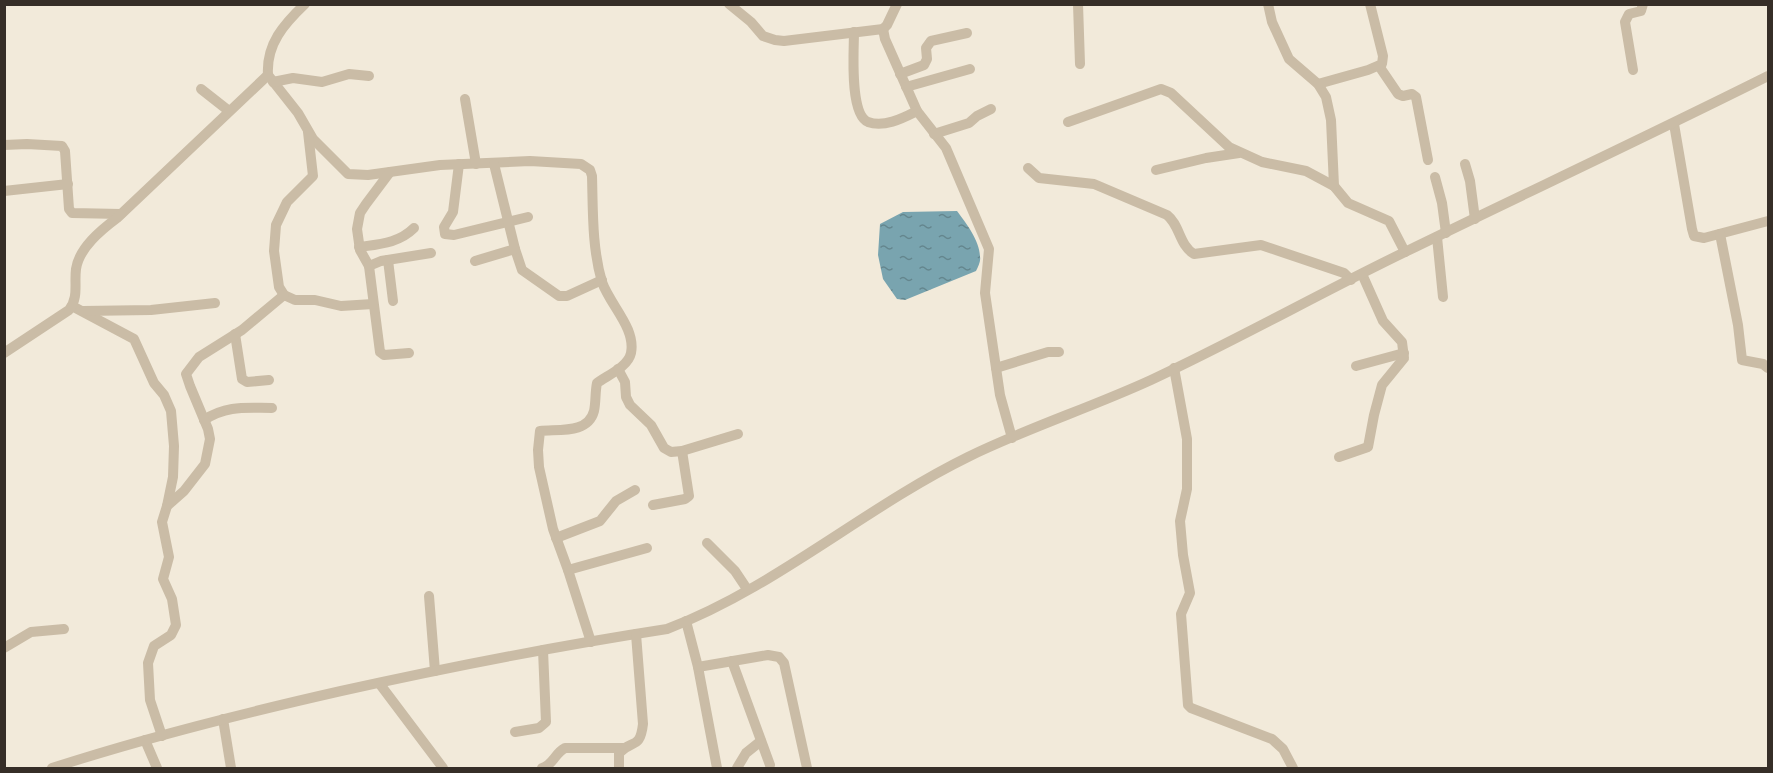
<svg xmlns="http://www.w3.org/2000/svg" width="1773" height="773" font-family="'Nunito Sans',sans-serif">
<style>
.water{fill:url(#water-ripples)}
.lines{fill:none;stroke-linecap:round;stroke-linejoin:round}
.minor{stroke:#cabca6;stroke-width:10}
</style>
<defs>
<pattern id="water-ripples" width="26" height="14" patternUnits="userSpaceOnUse" patternTransform="scale(1.5)"><rect width="26" height="14" fill="#79a4af"/><path d="M2 4q2-2 4 0t4 0M15 11q2-2 4 0t4 0" fill="none" stroke="#64868e"/></pattern>
</defs>
<rect width="100%" height="100%" fill="#f2eada"/>
<path class="water" d="M957,211C966,223 980,241 980,257C981,261 978,267 976,271L905,300L897,299L883,279L878,255L880,224L903,212Z"/>
<g class="lines">
<g class="minor">
<path d="M305,4C284,24 266,44 268,75L298,113L313,139L348,174L368,175L440,165L530,161L581,164L590,170L592,176C593,211 592,248 602,282C610,305 636,328 631,353C628,367 608,375 597,383C595,392 596,402 594,411C588,434 559,429 540,431L538,450L539,467L553,529L568,570L591,642"/>
<path d="M729,4L751,22L763,36L775,40L784,41L883,29L887,25L897,4"/>
<path d="M1078,4L1080,64"/>
<path d="M1268,4L1272,22L1289,59L1318,84L1326,97L1331,120L1334,186L1348,203L1389,221L1405,252"/>
<path d="M883,29L885,39L917,111L946,148L989,249L985,293L1000,395L1012,438"/>
<path d="M854,32C854,49 849,114 868,122C884,128 903,118 917,111"/>
<path d="M1379,66L1398,94L1403,96L1412,94L1416,97L1428,160"/>
<path d="M1633,70L1625,22L1629,14L1641,11L1643,4"/>
<path d="M900,74L924,65L927,59L926,48L931,41L967,33"/>
<path d="M273,82L293,78L322,82L349,74L369,76"/>
<path d="M1318,84L1368,70L1382,64L1383,56L1370,4"/>
<path d="M906,87L970,69"/>
<path d="M201,89L229,111"/>
<path d="M465,99L476,164"/>
<path d="M1068,122L1161,89L1171,93L1229,147L1262,162L1306,171L1334,186"/>
<path d="M1674,124L1692,229L1694,236L1704,238L1768,221"/>
<path d="M308,132L313,176L287,202L276,225L274,251L279,287L284,295L295,300H315L341,306L373,304"/>
<path d="M934,134L969,123L977,116L991,109"/>
<path d="M4,145L27,144L62,146L65,151L69,209L72,213L121,214"/>
<path d="M459,164L453,212L444,227L445,234L454,235L528,217"/>
<path d="M1465,164L1470,181L1475,219"/>
<path d="M1028,168L1039,178L1094,184L1167,215C1180,225 1179,245 1194,254L1261,245L1344,273L1351,280"/>
<path d="M1156,170L1206,158L1239,153"/>
<path d="M390,172L366,204L360,213L357,229L360,250L369,266L380,352L384,355L409,353"/>
<path d="M1435,177L1442,203L1446,233"/>
<path d="M4,191L68,184"/>
<path d="M1720,234L1738,325L1742,360L1763,364L1768,368"/>
<path d="M1437,237L1443,297"/>
<path d="M359,247C380,244 399,243 414,228"/>
<path d="M515,249L522,270L559,296H567L602,280"/>
<path d="M388,260L393,301"/>
<path d="M475,261L515,249L494,164"/>
<path d="M369,266L381,261L431,253"/>
<path d="M72,306L134,339L154,383L164,395L171,411L174,446L173,477L167,506"/>
<path d="M83,311L151,310L215,303"/>
<path d="M235,334L242,379L247,382L269,380"/>
<path d="M4,353L69,310C79,297 74,284 76,269C79,248 101,230 117,218L268,75"/>
<path d="M1356,366L1404,353"/>
<path d="M996,368L1048,352H1059"/>
<path d="M1174,368L1187,439V489L1180,521L1183,555L1190,593L1181,614L1188,705L1191,708L1272,739L1283,749L1293,768"/>
<path d="M618,369L625,382L626,397L630,405L651,425L664,448L671,452L682,451L738,434"/>
<path d="M204,420C227,405 246,408 272,408"/>
<path d="M1339,457L1368,447L1374,415L1382,385L1404,358L1402,342L1383,321L1362,274"/>
<path d="M653,505L685,499L689,496L682,451"/>
<path d="M556,538L600,521L616,501L635,490"/>
<path d="M707,543L735,571L747,589"/>
<path d="M568,570L647,548"/>
<path d="M429,596L435,671"/>
<path d="M686,621L698,667L717,768"/>
<path d="M4,648L31,632L64,629"/>
<path d="M732,661L770,765"/>
<path d="M698,667L768,655L779,657L784,663L807,768"/>
<path d="M379,683L443,768"/>
<path d="M223,719L231,768"/>
<path d="M515,732L539,728L546,722L543,650"/>
<path d="M162,736L150,700L148,663L154,646L171,635L176,625L172,599L163,579L169,557L162,522L167,506L184,491L205,464L210,439L208,429L190,386L186,374L199,357L242,330L284,295"/>
<path d="M145,740L157,768"/>
<path d="M52,768C147,737 244,713 341,691C449,667 557,646 667,629C775,588 864,508 968,457C1027,428 1090,408 1151,380C1237,340 1320,293 1405,252C1526,193 1648,136 1768,76"/>
<path d="M542,768C553,765 555,753 565,748H623"/>
<path d="M619,768V753C632,739 640,750 643,724L636,634"/>
<path d="M737,768L746,753L761,741"/>
</g>
</g>
<rect width="1773" height="773" fill="none" stroke="#362e27" stroke-width="12"/>
</svg>
